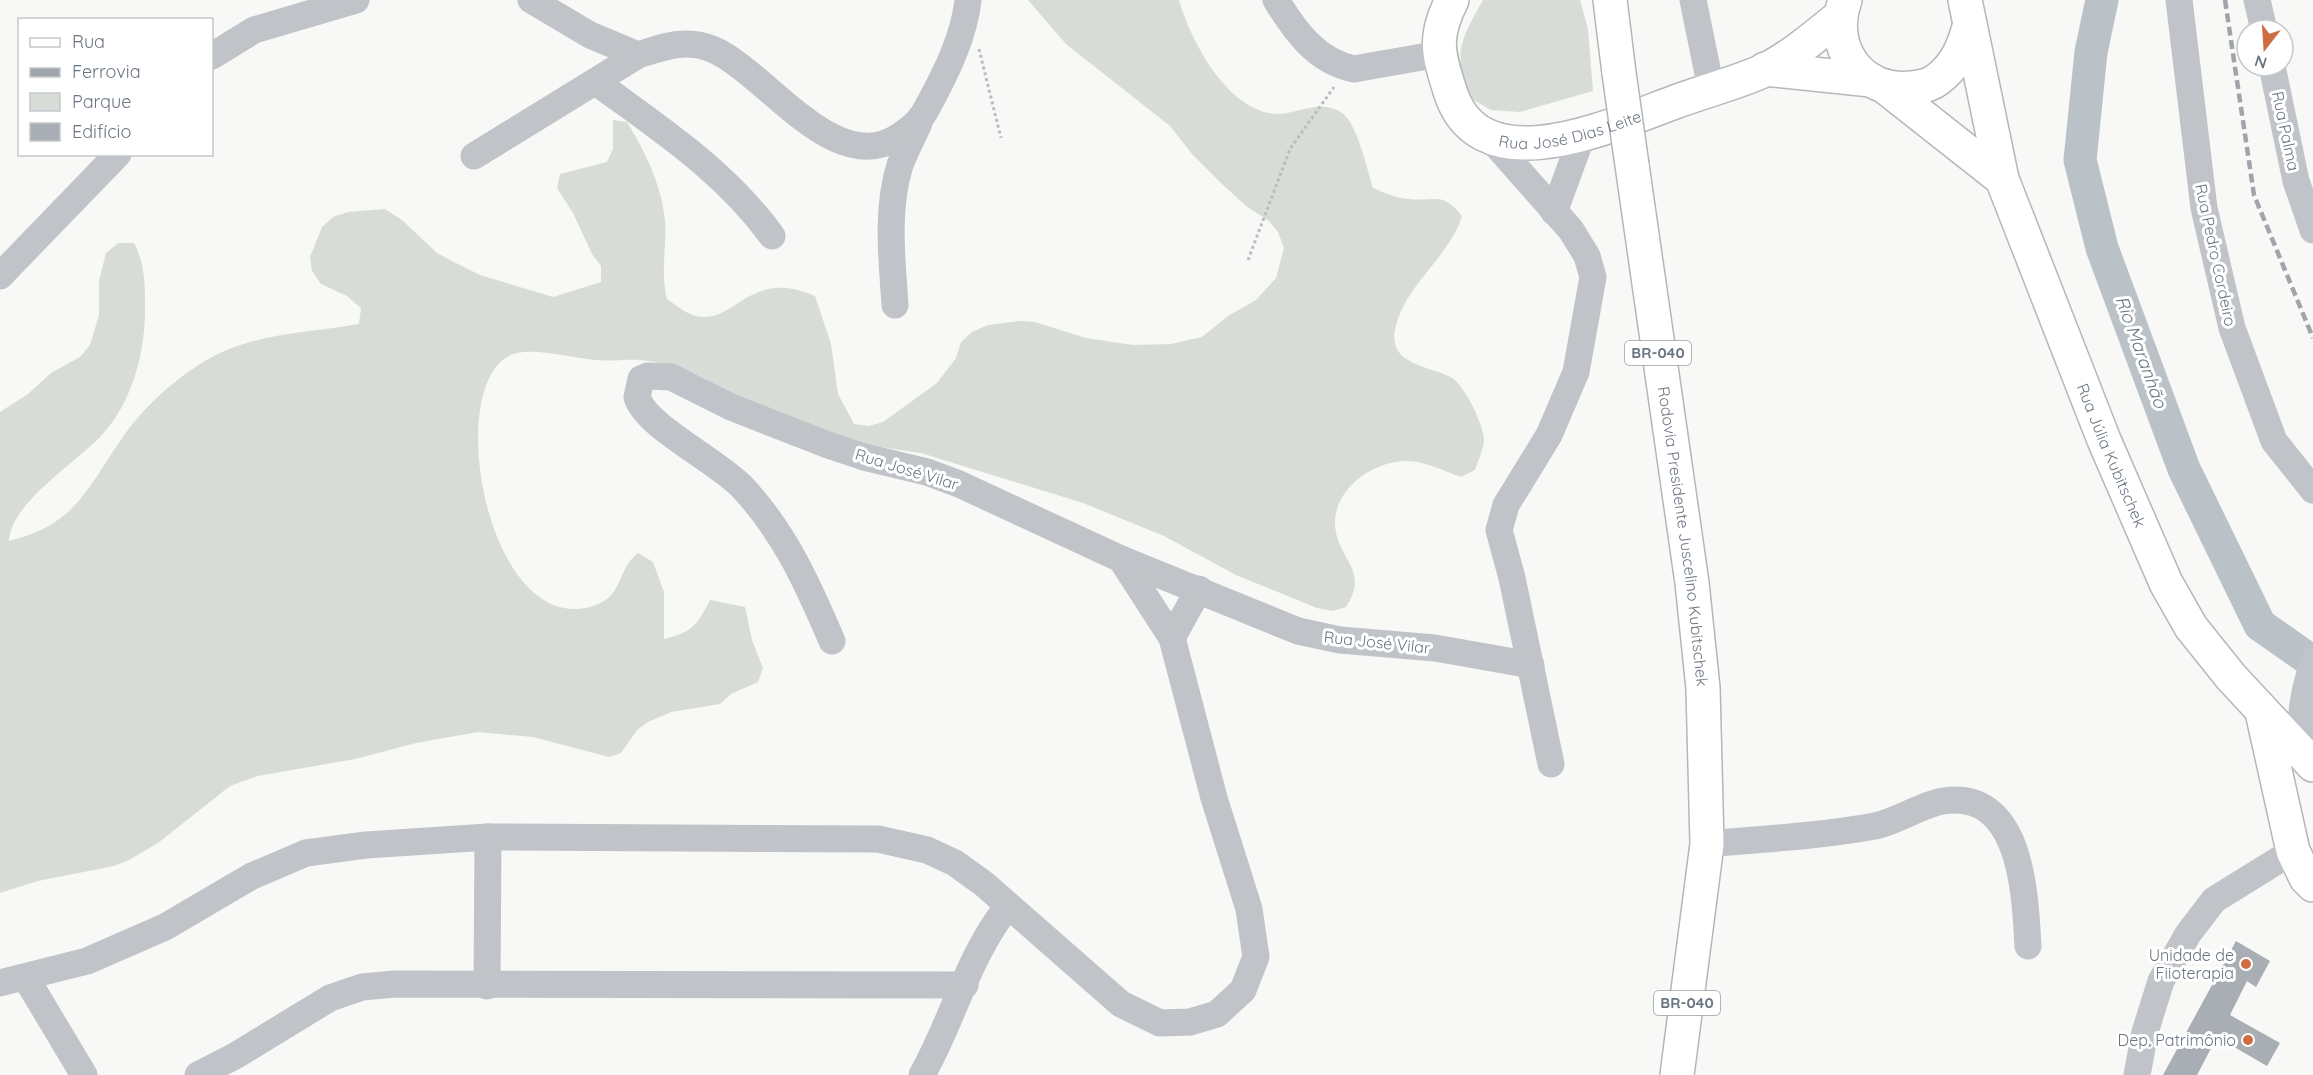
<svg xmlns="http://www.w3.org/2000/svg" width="2313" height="1075" font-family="Quicksand,sans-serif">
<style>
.green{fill:#d8dcd6}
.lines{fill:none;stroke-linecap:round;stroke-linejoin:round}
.river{stroke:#bac2c7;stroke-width:33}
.building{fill:#a8aeb4}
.major-casing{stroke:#b4b7bb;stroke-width:36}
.highway-casing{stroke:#b4b6ba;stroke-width:36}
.path{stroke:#babcbf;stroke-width:3;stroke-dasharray:3 3;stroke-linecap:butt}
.minor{stroke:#c0c3c7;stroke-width:27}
.major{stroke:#fff;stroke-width:33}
.highway{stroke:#fff;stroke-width:33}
.rail{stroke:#a0a5ab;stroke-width:4.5;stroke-dasharray:9 4.5;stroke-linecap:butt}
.highway-bridge-casing{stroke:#b4b6ba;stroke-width:36;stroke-linecap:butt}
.highway-bridge{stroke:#fff;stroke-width:33}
.poi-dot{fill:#cd6d41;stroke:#fff;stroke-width:2}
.labels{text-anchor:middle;stroke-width:6;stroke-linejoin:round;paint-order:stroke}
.shield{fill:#fff;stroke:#979fa8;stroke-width:1.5}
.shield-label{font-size:15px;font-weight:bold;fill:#6b7683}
.street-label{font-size:16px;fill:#6b7683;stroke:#fff}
.poi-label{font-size:16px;fill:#6b7683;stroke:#fff;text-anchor:end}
.water-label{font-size:18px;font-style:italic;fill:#67767f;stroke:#fff}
</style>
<rect width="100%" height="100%" fill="#f8f8f6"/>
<g class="green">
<path d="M1028,0H1179C1191,42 1229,114 1279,114C1300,113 1321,99 1342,113C1357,123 1367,169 1373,188C1384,193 1396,198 1409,199C1436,202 1442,191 1462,216C1449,258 1404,285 1395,330C1388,366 1432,366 1452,378C1465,386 1483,424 1484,439C1484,448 1478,461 1475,470L1461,477C1447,472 1432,465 1418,462C1382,455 1335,484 1335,523C1336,560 1371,569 1346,607L1333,611L1317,608L1236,575L1164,536L1083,503L921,453L845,442L738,400C712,379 680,365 647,361C630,358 613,362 597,360C575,359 530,346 511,355C443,384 486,634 590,607C625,598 615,571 638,553L653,562L664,592V639C693,632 697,625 710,600L745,607L752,640L763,668L758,682L731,694L720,704L671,712L648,722L637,730L621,753L609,757L533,737L478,732L416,743L355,759L258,776L230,786L158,843L129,860L114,866L38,881L0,893V412L28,394L51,373L80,357L90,345L99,315V281L106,253L118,243H134C146,266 145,289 145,314C144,357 131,405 100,437C75,463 11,503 9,541C78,524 87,487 125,434C145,406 175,379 205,361C250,333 309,333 359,324L361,308L347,296L321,284L312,271L310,257L322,227L333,217L348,212L385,209L402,220L437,253L452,261L480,275L553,297L601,282V266L592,254L573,213L557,188L560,174L607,162L613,149V120L627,122C645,151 662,186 665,221C667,248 660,273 667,299C676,305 686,314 696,316C735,325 749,267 815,296L831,344L838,394L854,424L869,426L883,422L937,383L956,358L961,342L972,332L988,325L1021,321L1035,322L1086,338L1133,345L1171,344L1202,337L1228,316L1256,300L1276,278L1284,248L1278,232L1269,221L1246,206L1222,184L1192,154L1170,126L1066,44Z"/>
<path d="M1483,0H1580L1588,29L1593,91L1520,112L1491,110L1470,98C1453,52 1460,41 1483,0Z"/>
</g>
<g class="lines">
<path class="river" d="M2102,0L2091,52L2080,160L2102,248L2184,469L2260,625L2313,662"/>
</g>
<path class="building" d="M2236,941L2270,961L2256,987L2247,981L2230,1015L2280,1043L2267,1066L2217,1037L2197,1075H2163Z"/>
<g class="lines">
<defs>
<g id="major">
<path id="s1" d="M1452,0C1433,37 1438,53 1450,91C1480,188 1614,124 1675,102C1704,91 1737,83 1765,70C1791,57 1817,35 1839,17"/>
<path d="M1845,0C1828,47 1860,94 1912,88C1921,87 1931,85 1938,79C1957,65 1964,45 1970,24"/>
<path id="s2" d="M1965,0L2002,179L2104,440L2166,583L2191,627L2231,677L2313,765"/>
<path d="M1765,69L1871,80"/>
<path d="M1884,86L2002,179"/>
<path d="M2262,712L2293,851L2306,878L2313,885"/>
</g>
<g id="highway">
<path d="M1610,0L1619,73"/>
<path id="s3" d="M1632,165L1692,583L1703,688L1707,844L1677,1075"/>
</g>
</defs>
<use href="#major" class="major-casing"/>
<use href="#highway" class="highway-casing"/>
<g class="path">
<path d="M979,49L1001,138"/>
<path d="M1248,260L1290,149L1334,87"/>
</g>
<g class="minor">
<path d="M531,0L590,35L638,55"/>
<path d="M1276,0C1295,31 1316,61 1354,69L1439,54"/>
<path d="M1693,0L1711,88"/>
<path d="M2179,0L2204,208L2232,328L2274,441L2313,490"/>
<path d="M2257,0L2264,30"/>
<path d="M212,56L254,30L356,0"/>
<path d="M2272,66L2296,181L2313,230"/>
<path d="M596,82C660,129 725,171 772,236"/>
<path d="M1490,138L1571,230L1587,256L1593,277L1576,372L1549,435L1506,505L1499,530L1512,578L1551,764"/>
<path d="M474,156L638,55C663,47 686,38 712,49C767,72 835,181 901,135C914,126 921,120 928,106C946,73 964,37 968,0"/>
<path d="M1554,212L1582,136"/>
<path d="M0,276L118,154"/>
<path d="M895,305C892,260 886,209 900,165C905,151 913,137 919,123"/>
<path d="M1172,638L1199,589"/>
<path d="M832,641C808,585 785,533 743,488C718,461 646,427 637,397L641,379L648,376L671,377L731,407L828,445L864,457L927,472L959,484L1121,559L1298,631L1340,640L1435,648L1531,665"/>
<path d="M2312,764C2295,720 2302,704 2313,661"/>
<path d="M1707,844C1763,839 1820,836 1875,826C1898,821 1923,804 1943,801C2022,789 2025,894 2028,946"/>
<path d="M26,978L84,1075"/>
<path d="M0,983L87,961L165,927L252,876L306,853L366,845L488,837L878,839L927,850L955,863L984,884L1121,1004L1160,1023L1190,1022L1217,1014L1243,990L1256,957L1249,909L1214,798L1172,638L1121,559"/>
<path d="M487,986L488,837"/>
<path d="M198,1075L235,1056L330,998L362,987L395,984L965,985"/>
<path d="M922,1075C953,1020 968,956 1008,906"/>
<path d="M2137,1075L2145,1032L2161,981L2188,934L2214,900L2293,851"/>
</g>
<use href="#major" class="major"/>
<use href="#highway" class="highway"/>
<path class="rail" d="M2225,0L2254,195L2313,338"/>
<defs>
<path id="highway-bridge" d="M1619,73L1632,165"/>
</defs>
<use href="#highway-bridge" class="highway-bridge-casing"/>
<use href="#highway-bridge" class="highway-bridge"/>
</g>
<g class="poi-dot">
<circle cx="2246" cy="964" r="6"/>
<circle cx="2248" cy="1040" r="6"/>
</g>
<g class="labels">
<g class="shield">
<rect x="1625" y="341" width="66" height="24" rx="4.5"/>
<rect x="1654" y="991" width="66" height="24" rx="4.5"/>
</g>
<g class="shield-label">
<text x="1658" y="358">BR-040</text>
<text x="1687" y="1008">BR-040</text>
</g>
<g class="street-label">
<text dy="6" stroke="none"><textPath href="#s1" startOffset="240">Rua José Dias Leite</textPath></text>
<text transform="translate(2286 131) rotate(78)" y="6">Rua Palma</text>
<text transform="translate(2216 255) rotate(78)" y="6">Rua Pedro Cordeiro</text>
<text dy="6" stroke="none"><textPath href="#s2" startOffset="480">Rua Júlia Kubitschek</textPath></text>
<text transform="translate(907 469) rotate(17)" y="6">Rua José Vilar</text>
<text dy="6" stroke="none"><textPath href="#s3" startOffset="375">Rodovia Presidente Juscelino Kubitschek</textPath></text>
<text transform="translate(1377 642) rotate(6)" y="6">Rua José Vilar</text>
</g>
<g class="poi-label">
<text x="2234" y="961">Unidade de<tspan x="2234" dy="18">Fiioterapia</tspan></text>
<text x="2236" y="1046">Dep. Patrimônio</text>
</g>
<g class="water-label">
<text transform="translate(2141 352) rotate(70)" y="6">Rio Maranhão</text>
</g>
</g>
<rect x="18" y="18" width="195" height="138" fill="#ffffff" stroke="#c4c8cd" stroke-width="1.5"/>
<rect x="30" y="38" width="30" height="9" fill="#ffffff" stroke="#c4c8cd" stroke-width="1.5"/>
<text x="72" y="48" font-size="18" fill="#6b7683">Rua</text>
<rect x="30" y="68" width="30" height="9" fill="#a0a5ab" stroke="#c4c8cd" stroke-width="1.5"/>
<text x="72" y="78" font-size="18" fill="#6b7683">Ferrovia</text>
<rect x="30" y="93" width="30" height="18" fill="#d8dcd6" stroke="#c4c8cd" stroke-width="1.5"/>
<text x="72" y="108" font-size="18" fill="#6b7683">Parque</text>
<rect x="30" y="123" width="30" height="18" fill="#a8aeb4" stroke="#c4c8cd" stroke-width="1.5"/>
<text x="72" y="138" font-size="18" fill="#6b7683">Edifício</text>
<g transform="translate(2265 48) rotate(197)"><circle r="28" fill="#ffffff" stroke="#c4c8cd" stroke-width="1.5"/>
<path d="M0-4.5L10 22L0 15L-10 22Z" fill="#cd6d41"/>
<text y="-9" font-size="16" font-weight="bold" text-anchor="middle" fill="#6b7683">N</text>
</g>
</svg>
